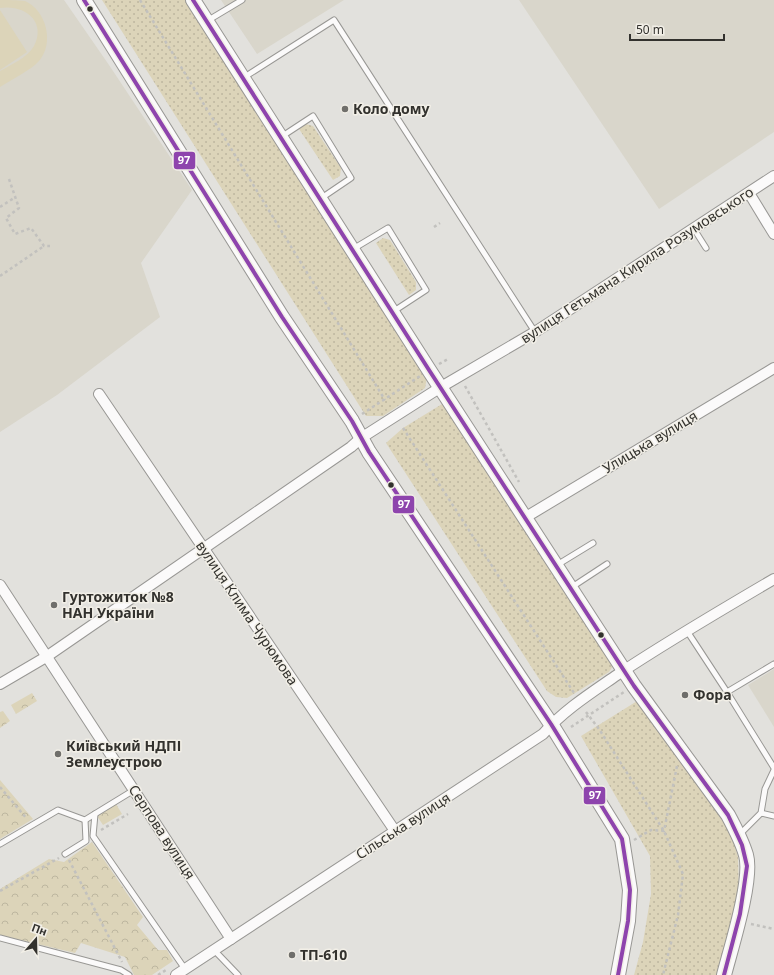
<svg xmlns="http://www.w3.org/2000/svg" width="774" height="975" font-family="'Noto Sans',sans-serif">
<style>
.built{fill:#d9d6cb}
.green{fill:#dcd4b9}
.forest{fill:url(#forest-crowns)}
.park{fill:url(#park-dots)}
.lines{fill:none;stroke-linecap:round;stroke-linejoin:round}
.service-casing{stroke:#989794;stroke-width:7}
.minor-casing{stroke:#989794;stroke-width:12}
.secondary-casing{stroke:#989794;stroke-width:16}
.path{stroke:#c2c1be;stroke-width:2.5;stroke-dasharray:3 3;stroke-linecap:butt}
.service{stroke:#fbfafa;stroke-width:5}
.minor{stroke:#fbfafa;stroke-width:10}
.secondary{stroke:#fbfafa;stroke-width:14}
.bus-1-casing{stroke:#f2efe7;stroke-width:7}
.bus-1{stroke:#8e44ad;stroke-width:4}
.bus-dot{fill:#33322e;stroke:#f2efe7;stroke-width:1.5}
.poi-dot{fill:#706f6b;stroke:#f2efe7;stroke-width:1.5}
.labels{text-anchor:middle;stroke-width:3;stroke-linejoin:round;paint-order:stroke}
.poi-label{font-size:14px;font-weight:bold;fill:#33322e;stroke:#f2efe7;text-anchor:start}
.street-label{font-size:14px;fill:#33322e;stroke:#f2efe7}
.line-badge{stroke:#f2efe7;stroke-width:1.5}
.badge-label{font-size:11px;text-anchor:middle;font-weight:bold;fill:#fff}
</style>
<defs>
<pattern id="forest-crowns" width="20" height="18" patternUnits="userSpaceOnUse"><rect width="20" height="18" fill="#dcd4b9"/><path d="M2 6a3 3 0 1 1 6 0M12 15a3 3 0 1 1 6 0" fill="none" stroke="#bdb69f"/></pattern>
<pattern id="park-dots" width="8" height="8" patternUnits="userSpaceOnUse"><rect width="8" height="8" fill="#dcd4b9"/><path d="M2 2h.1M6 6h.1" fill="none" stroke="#bdb69f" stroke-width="1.8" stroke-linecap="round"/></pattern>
</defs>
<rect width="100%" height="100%" fill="#e2e1dd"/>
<g class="built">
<path d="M0,0H64L109,65L192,190L141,263L160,317L57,395L0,432Z"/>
<path d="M221,0H344L257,54Z"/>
<path d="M519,0H774V132L659,209Z"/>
<path d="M774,669V727L748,685Z"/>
</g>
<g class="green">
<path d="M0,0C7,0 18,0 25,1C46,10 55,43 39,61C31,70 11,80 0,87V71C11,65 28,57 34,46C47,21 24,4 0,8Z"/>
<path d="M0,10L27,52L0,70Z"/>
</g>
<g class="forest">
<path d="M32,693L37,701L16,714L11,705Z"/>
<path d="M3,711L10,721L0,728V712Z"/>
<path d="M0,780L33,819L0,839Z"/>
<path d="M116,804L122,814L103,825L97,816Z"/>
<path d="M92,842L143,917L137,925L158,950H167L173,961L152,975H134L125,957L81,943L75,953L0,935V889L49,859L64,862Z"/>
</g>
<g class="park">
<path d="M102,0H186L427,377L425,388L383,416H366Z"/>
<path d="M306,124L313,126L341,168L340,176L333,180L299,129Z"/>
<path d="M383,238L390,240L416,282V290L409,295L376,243Z"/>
<path d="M447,401L615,663L609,672L567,698L556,697L547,691L386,443L403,428Z"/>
<path d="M642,698L730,830L738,857L739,893L718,975H634L643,942L651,894L650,856L581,736Z"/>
</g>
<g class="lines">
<defs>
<g id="service">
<path d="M207,21L242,0"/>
<path d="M243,78L334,20L535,332"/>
<path d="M281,137L313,116L351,178L320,199"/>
<path d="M694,229L706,248"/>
<path d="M353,249L388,228L426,290L394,311"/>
<path d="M557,565L593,543"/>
<path d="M572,587L607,564"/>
<path d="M687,631L727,692L774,768"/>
<path d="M727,692L774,664"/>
<path d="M761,813L774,816"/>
<path d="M95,814L93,836L185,969"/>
<path d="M740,834L761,813L765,789L774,770"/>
<path d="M0,844L58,810L85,820L134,790"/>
<path d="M65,854L86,841L85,820"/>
<path d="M0,938L121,970L129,975"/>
<path d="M214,950L238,975"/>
</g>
<g id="minor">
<path d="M749,193L774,234"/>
<path d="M99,394L395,831"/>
<path d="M526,517L774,368"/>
<path d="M0,585L231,939"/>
<path d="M0,684L46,657L351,447L361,438L441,387L535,332L774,176"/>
<path d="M176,975L543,734C564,710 591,693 617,675C668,641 721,610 774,579"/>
</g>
<g id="secondary">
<path d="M84,0L282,317L352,421L369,452L551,724L622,839L630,890L628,921L618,975"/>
<path d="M193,0L429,370L634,686L728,815C735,828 742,841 746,855C753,879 731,948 724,975"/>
</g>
</defs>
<use href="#service" class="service-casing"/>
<use href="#minor" class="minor-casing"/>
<use href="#secondary" class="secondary-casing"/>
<g class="path">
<path d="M140,0L385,400"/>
<path d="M365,114L369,111"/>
<path d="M9,179L19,208L6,218L15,234L31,228L44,246H50"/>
<path d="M0,207L14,198"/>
<path d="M434,227L440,223"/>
<path d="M0,276L44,246"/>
<path d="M439,364L448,359"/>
<path d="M465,386L519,482"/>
<path d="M362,414L420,376"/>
<path d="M403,428L574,693"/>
<path d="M586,712L599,729L664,831L683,874L678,915L663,975"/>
<path d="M571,727L624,692"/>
<path d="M0,787L27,819"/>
<path d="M101,830L128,814"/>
<path d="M634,840L651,830L664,831L677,766"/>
<path d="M69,860L122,962"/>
<path d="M0,891L59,858"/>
<path d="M751,924L774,929"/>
<path d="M158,975L166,970"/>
</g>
<use href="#service" class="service"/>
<use href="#minor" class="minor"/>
<use href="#secondary" class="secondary"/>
<defs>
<g id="bus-1">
<path d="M84,0L282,317L352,421L369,452L551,724L622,839L630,890L628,921L618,975"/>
<path d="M193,0L429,370L634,686L728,815L742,845L747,866L740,914L724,975"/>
</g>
</defs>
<use href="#bus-1" class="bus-1-casing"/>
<use href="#bus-1" class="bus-1"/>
</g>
<g class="bus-dot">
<circle cx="90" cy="9" r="3.5"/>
<circle cx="391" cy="485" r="3.5"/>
<circle cx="601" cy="635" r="3.5"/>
</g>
<g class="poi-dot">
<circle cx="345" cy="109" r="4"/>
<circle cx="54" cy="605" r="4"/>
<circle cx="685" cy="695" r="4"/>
<circle cx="58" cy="754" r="4"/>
<circle cx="292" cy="955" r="4"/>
</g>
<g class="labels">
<g class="poi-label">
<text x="353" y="114">Коло дому</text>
<text x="62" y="602">Гуртожиток №8<tspan x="62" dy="16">НАН України</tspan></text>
<text x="693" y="700">Фора</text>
<text x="66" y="751">Київський НДПІ<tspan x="66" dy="16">Землеустрою</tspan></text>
<text x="300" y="960">ТП-610</text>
</g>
<g class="street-label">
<text transform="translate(637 265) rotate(-33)" y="5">вулиця Гетьмана Кирила Розумовського</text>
<text transform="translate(650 442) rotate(-31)" y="5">Улицька вулиця</text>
<text transform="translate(247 613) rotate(56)" y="5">вулиця Клима Чурюмова</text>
<text transform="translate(403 826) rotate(-33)" y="5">Сільська вулиця</text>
<text transform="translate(162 832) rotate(57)" y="5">Серпова вулиця</text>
</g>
</g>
<g class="line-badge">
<rect x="173" y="151" width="23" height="19" rx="4" fill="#8e44ad"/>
<rect x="392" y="495" width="23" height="19" rx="4" fill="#8e44ad"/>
<rect x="583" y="786" width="23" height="19" rx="4" fill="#8e44ad"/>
</g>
<g class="badge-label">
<text x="184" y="164">97</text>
<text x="404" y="508">97</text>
<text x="595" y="799">97</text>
</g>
<g transform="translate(36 939) rotate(20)" stroke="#f2efe7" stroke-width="3" paint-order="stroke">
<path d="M0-3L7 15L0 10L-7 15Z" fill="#33322e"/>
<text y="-6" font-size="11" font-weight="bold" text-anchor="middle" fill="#33322e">Пн</text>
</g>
<path d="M630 34v6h94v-6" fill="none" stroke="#33322e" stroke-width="2"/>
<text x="636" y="34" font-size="12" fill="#33322e" stroke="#f2efe7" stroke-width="3" paint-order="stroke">50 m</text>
</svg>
